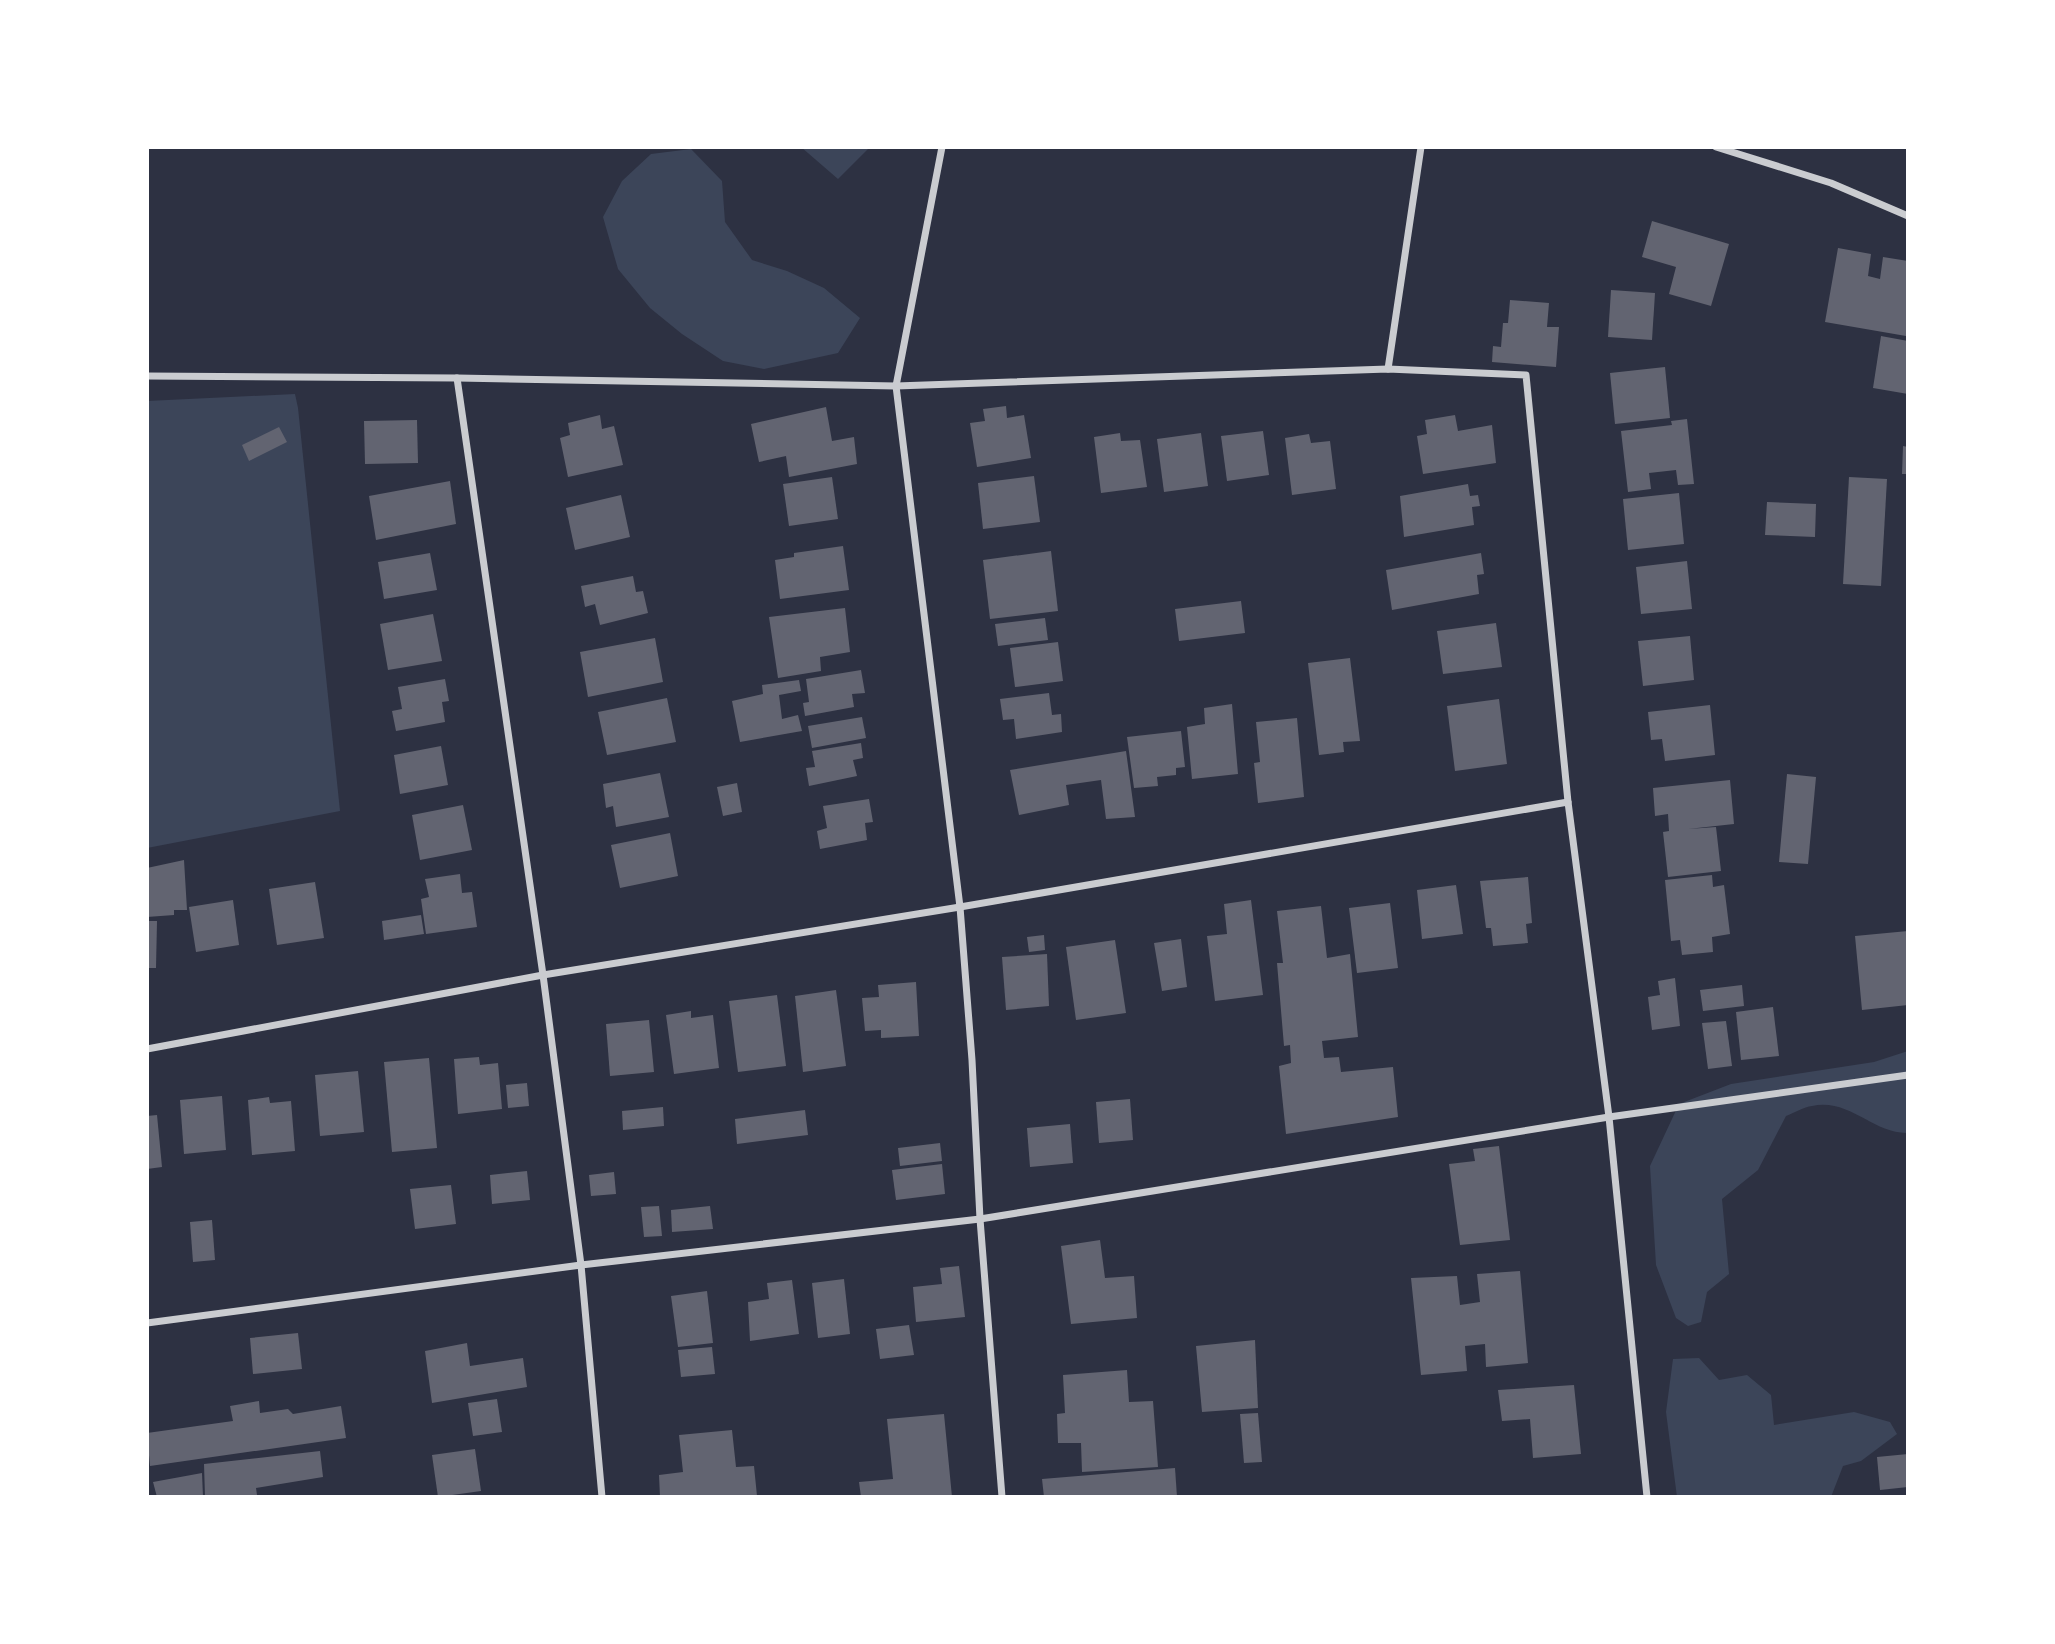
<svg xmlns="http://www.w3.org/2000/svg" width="2055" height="1644" font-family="Montserrat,sans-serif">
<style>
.green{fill:#3c4559}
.building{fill:#626471}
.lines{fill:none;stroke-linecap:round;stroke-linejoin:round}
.minor{stroke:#caccd0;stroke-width:7}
</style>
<rect width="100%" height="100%" fill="#2d3142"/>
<g class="green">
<path d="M801,147H870L838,179Z"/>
<path d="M691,149L722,181L725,222L752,260L787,271L824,288L860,318L838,353L764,369L723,361L682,334L650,308L618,269L603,217L622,181L651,154Z"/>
<path d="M295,394L298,408L340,811L147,848V401Z"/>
<path d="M1908,1051V1133C1873,1134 1850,1098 1812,1106C1804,1107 1794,1113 1786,1116L1758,1170L1722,1199L1729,1274L1707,1292L1701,1322L1688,1326L1676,1318L1656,1265L1650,1166L1679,1104L1731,1084L1874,1062Z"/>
<path d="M1699,1358L1719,1380L1747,1375L1771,1395L1774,1425L1854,1412L1890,1422L1897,1434L1861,1461L1843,1466L1831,1497H1677L1666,1412L1673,1359Z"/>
</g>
<g class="building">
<path d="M1652,221L1729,244L1711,306L1669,294L1676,267L1642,257Z"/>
<path d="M1838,248L1871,254L1868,276L1880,279L1883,257L1908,261L1906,336L1825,322Z"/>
<path d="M1611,290L1655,293L1652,340L1608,337Z"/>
<path d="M1510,300L1549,303L1547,327H1559L1556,367L1492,362L1493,346L1501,347L1503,323H1508Z"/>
<path d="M1881,336L1908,341V394L1873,388Z"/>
<path d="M1665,367L1670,418L1615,424L1610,373Z"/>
<path d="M1006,406L1007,418L1024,415L1031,458L977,467L970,423L985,421L983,409Z"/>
<path d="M826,407L832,441L854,437L857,464L789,477L786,456L759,462L751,424Z"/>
<path d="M600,415L602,429L614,426L623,465L568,477L560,438L570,435L568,423Z"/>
<path d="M1455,415L1458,431L1492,425L1496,463L1423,474L1417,436L1427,434L1425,420Z"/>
<path d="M1687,419L1694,484L1678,485L1676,470L1649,473L1651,489L1628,492L1621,431L1672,425L1671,421Z"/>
<path d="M417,420L418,463L365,464L364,421Z"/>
<path d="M279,427L287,442L249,461L242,445Z"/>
<path d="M1263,431L1269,475L1227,481L1221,436Z"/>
<path d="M1120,433L1121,441L1140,440L1147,487L1101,493L1094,437Z"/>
<path d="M1201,433L1208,486L1164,492L1157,439Z"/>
<path d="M1309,434L1311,443L1330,441L1336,489L1292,495L1285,438Z"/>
<path d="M1903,446L1908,447V474H1902Z"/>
<path d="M1034,476L1040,522L983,529L978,483Z"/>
<path d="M832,477L838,519L789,526L783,484Z"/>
<path d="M1849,477L1887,479L1881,586L1843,584Z"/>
<path d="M450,481L456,524L376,540L369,496Z"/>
<path d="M1468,484L1470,496L1478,495L1480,506L1472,507L1474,525L1404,537L1400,496Z"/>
<path d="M1679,493L1684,544L1628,550L1623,499Z"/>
<path d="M621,495L630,537L575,550L566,508Z"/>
<path d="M1767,502L1816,504L1815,537L1765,535Z"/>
<path d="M843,546L849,590L780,599L775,560L794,557V553Z"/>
<path d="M1051,551L1058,611L990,619L983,560Z"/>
<path d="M430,553L437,590L384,599L378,562Z"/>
<path d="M1481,553L1484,574L1477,575L1479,594L1392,610L1386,570Z"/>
<path d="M1687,561L1692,609L1641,614L1636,567Z"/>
<path d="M633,576L636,592L643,591L648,613L600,625L595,604L585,607L581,586Z"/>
<path d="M1241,601L1245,633L1179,641L1175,609Z"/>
<path d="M845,608L850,652L820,657L821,671L778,678L769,617Z"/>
<path d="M433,614L442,661L388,670L380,624Z"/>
<path d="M1045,618L1048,640L998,646L995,624Z"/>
<path d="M1496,623L1502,667L1443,674L1437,631Z"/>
<path d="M1690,636L1694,680L1643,686L1638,641Z"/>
<path d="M655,638L663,682L588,697L580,652Z"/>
<path d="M1058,642L1063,681L1015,687L1010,648Z"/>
<path d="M1350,658L1360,741L1343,742L1344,752L1319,755L1308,663Z"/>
<path d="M861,670L865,693L852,694L854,707L805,716L803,703L809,702L806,679Z"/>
<path d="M445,679L449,701L442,702L445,722L396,731L392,711L402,709L398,687Z"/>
<path d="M799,680L801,691L779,695L782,719L798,715L802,731L740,742L732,701L763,694L762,685Z"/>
<path d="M1049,693L1052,715L1061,714L1062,732L1016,739L1014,719L1003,720L1000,699Z"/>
<path d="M667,698L676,742L607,755L598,712Z"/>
<path d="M1499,699L1507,764L1455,771L1447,706Z"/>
<path d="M1232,704L1238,774L1192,779L1187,727L1205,724L1204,708Z"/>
<path d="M1710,705L1715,755L1665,761L1662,739L1651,740L1648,712Z"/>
<path d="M862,717L866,738L812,748L808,726Z"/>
<path d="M1297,718L1304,797L1258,803L1254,763L1260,762L1256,722Z"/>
<path d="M1181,731L1185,767L1176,768V775L1157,777L1158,786L1134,788L1127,737Z"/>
<path d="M861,743L863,758L853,760L857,776L809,786L806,768L815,767L812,751Z"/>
<path d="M441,746L448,785L400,794L394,755Z"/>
<path d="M1126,751L1135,817L1106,819L1101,780L1066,785L1069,805L1019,815L1010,770Z"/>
<path d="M660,773L669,817L616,827L613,806L606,808L603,784Z"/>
<path d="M1787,774L1816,777L1808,864L1779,862Z"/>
<path d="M1730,780L1734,824L1688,829L1716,827L1721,871L1668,877L1663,832L1669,831L1668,814L1655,816L1653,788Z"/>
<path d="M737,783L742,812L723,816L717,787Z"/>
<path d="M869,799L873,822L865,823L867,840L820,849L817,831L827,828L823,806Z"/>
<path d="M463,805L472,850L420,860L412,815Z"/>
<path d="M670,833L678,876L620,888L611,845Z"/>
<path d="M184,860L187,910H174V915L147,917V868Z"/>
<path d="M460,874L462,893L472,892L477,927L426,934L421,899L429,897L425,879Z"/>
<path d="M1712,875L1713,887L1724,885L1730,934L1712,937L1713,952L1682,955L1680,940L1671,941L1665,880Z"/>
<path d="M1528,877L1532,923L1526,924L1528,943L1493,946L1491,928H1486L1480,881Z"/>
<path d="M315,882L324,938L277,945L269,889Z"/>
<path d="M1456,885L1463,934L1422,939L1417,890Z"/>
<path d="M233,900L239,945L196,952L189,907Z"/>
<path d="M1251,900L1263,995L1215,1001L1207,936L1227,934L1224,904Z"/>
<path d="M1390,903L1398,968L1357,973L1349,908Z"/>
<path d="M1321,906L1327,958L1350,954L1358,1037L1322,1041L1324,1058L1339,1057L1341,1072L1393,1067L1398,1117L1286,1134L1279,1066L1291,1063L1290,1045L1284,1046L1277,963H1283L1277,911Z"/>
<path d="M421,915L424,934L384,940L382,921Z"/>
<path d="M147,921H157L156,968H147Z"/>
<path d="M1908,931V1005L1862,1010L1855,936Z"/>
<path d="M1044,935L1045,950L1029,952L1027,937Z"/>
<path d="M1181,939L1187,987L1162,991L1154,943Z"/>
<path d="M1115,940L1126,1013L1076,1020L1066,947Z"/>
<path d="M1047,954L1049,1006L1006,1010L1002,957Z"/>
<path d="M1675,978L1680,1026L1652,1030L1648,997L1660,995L1658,981Z"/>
<path d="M916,982L919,1036L881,1038V1030L865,1031L862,998L879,997L878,985Z"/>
<path d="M1742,985L1744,1006L1703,1011L1700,990Z"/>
<path d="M836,990L846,1066L803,1072L795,996Z"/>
<path d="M777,995L786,1066L738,1072L729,1001Z"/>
<path d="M1773,1007L1779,1056L1741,1060L1736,1012Z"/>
<path d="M691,1011V1018L713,1015L719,1068L674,1074L666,1015Z"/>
<path d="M649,1020L654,1072L610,1076L606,1024Z"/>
<path d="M1726,1021L1732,1066L1708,1069L1702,1023Z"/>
<path d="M479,1057L480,1065L498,1063L502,1109L458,1114L454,1059Z"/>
<path d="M429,1058L437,1148L392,1152L384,1062Z"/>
<path d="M358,1071L364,1132L320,1136L315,1075Z"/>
<path d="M527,1083L529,1106L508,1108L506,1085Z"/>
<path d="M222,1096L226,1150L184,1154L180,1100Z"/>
<path d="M269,1097L270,1103L291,1101L295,1151L252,1155L248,1100Z"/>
<path d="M1130,1099L1133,1140L1099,1143L1096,1102Z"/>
<path d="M663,1107L664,1126L623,1130L622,1111Z"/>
<path d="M805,1110L808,1135L737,1144L735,1119Z"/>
<path d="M157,1115L162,1167L147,1169V1116Z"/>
<path d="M1070,1124L1073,1163L1030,1167L1027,1128Z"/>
<path d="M940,1143L942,1161L900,1166L898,1148Z"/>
<path d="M1499,1146L1510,1240L1460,1245L1449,1164L1475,1161L1473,1149Z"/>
<path d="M942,1164L945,1194L896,1200L892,1170Z"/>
<path d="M527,1171L530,1200L492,1204L490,1175Z"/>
<path d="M614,1172L616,1194L591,1196L589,1175Z"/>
<path d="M451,1185L456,1224L415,1229L410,1189Z"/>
<path d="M659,1206L662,1236L644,1237L641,1207Z"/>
<path d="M710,1206L713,1229L672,1232L671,1210Z"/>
<path d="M212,1220L215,1260L193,1262L190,1222Z"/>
<path d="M1100,1240L1105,1278L1134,1276L1137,1318L1071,1324L1061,1246Z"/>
<path d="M959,1266L965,1317L916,1322L913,1287L942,1284L940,1268Z"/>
<path d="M1520,1271L1528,1363L1486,1367L1485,1344L1465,1346L1467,1371L1421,1375L1411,1278L1457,1276L1460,1305L1480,1302L1477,1274Z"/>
<path d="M844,1279L850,1334L818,1338L812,1283Z"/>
<path d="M792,1280L799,1334L750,1341L748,1302L769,1299L767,1283Z"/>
<path d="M707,1291L713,1343L678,1347L671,1296Z"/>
<path d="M909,1325L914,1355L880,1359L876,1329Z"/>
<path d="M298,1333L302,1369L253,1374L250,1338Z"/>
<path d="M1255,1340L1258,1408L1202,1412L1196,1346Z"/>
<path d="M467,1343L470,1366L523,1358L527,1387L432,1403L425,1351Z"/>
<path d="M712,1347L715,1374L681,1377L678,1350Z"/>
<path d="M1127,1370L1129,1402L1153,1401L1158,1467L1082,1472L1081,1443H1058L1057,1414L1065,1413L1063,1375Z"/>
<path d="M1574,1385L1581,1454L1533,1458L1530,1419L1502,1421L1498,1390Z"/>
<path d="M497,1399L502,1432L473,1436L468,1403Z"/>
<path d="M259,1401L260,1413L288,1409L293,1414L341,1406L346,1438L150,1466L147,1433L233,1421L230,1406Z"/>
<path d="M1258,1413L1262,1462L1244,1463L1240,1414Z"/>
<path d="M944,1414L952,1497H861L859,1482L893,1479L887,1419Z"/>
<path d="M732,1430L736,1467L754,1466L757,1496L660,1497L659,1475L683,1472L679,1435Z"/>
<path d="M475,1449L481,1491L438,1497L432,1455Z"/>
<path d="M320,1451L323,1477L256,1488L257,1495L247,1497H205L204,1464Z"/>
<path d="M1908,1454V1487L1880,1490L1877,1457Z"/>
<path d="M1175,1468L1177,1497H1044L1042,1479Z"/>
<path d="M202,1473L203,1497H157L153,1482Z"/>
</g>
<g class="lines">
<g class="minor">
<path d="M942,147L896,386L960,907L972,1060L980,1219L1002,1497"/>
<path d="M1716,147L1831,183L1908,216"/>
<path d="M1388,369L1421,147"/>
<path d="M147,376L457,378L896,386L1388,369L1526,375L1568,802L1609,1117L1647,1497"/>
<path d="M457,378L543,975L581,1265L602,1497"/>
<path d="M147,1049L543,975L960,907L1568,802"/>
<path d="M147,1323L581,1265L980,1219L1609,1117L1908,1075"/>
</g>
</g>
<rect width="2055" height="1644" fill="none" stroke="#ffffff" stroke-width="298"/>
</svg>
